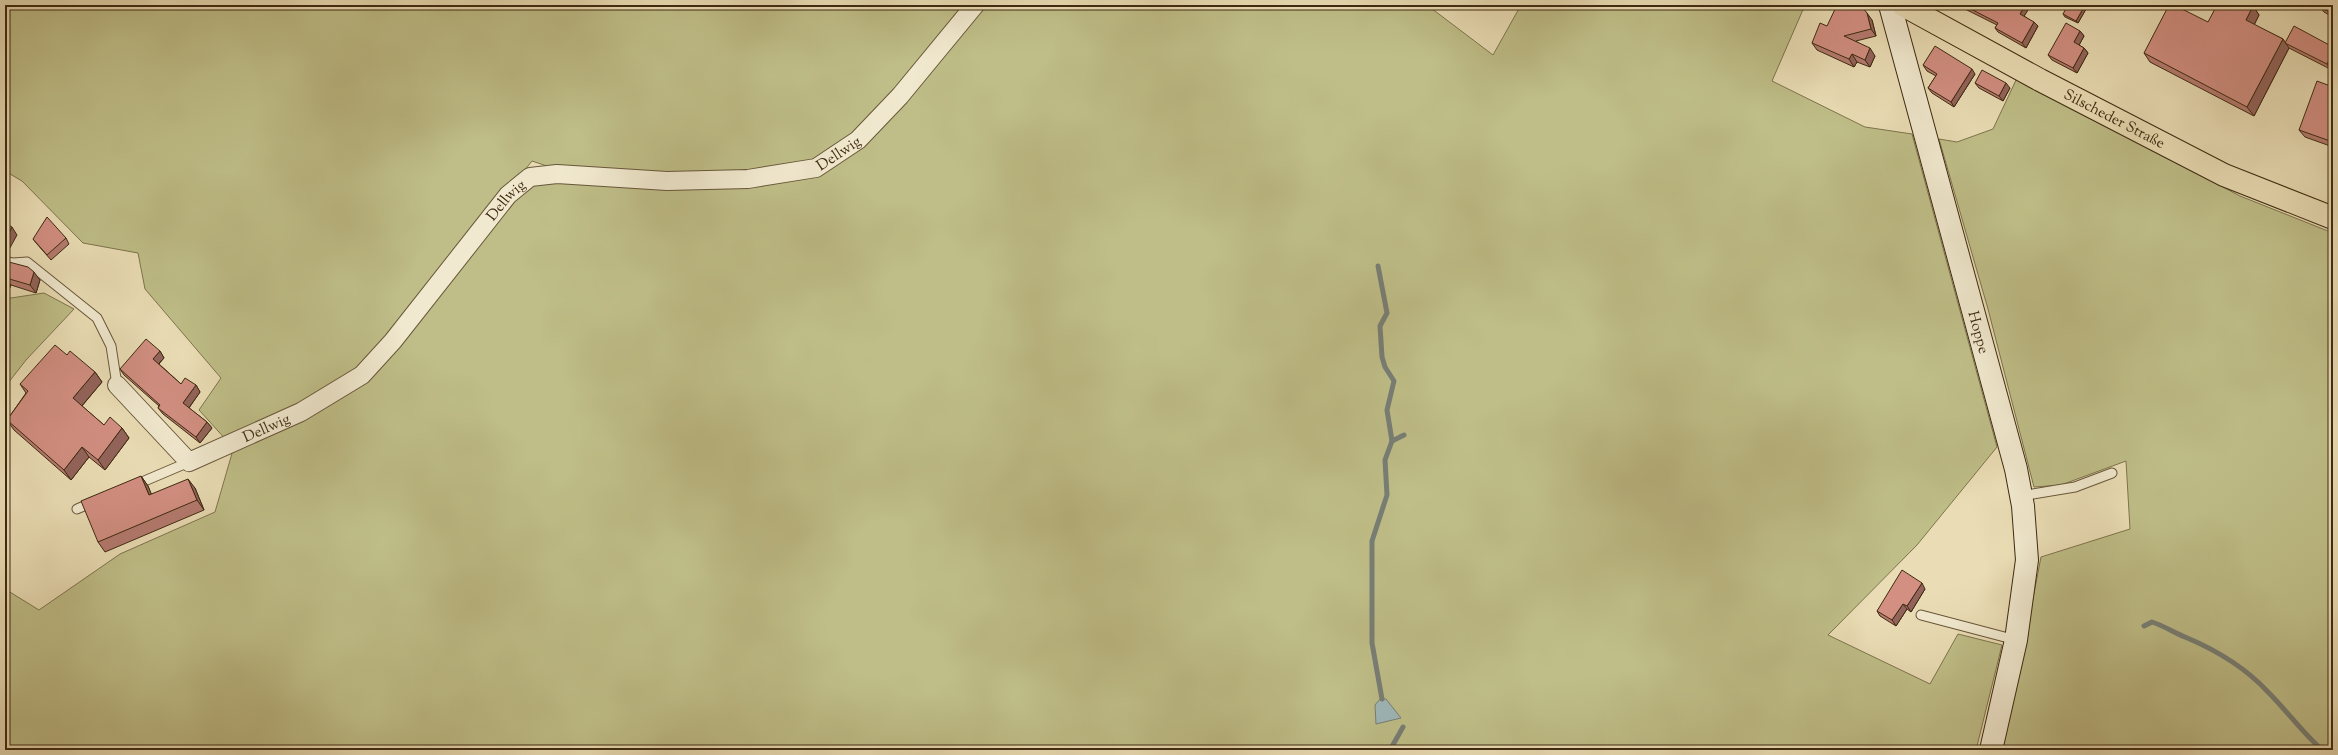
<svg xmlns="http://www.w3.org/2000/svg" width="2338" height="755" font-family="'Sorts Mill Goudy',serif">
<style>
.green{fill:#bfbe88;stroke:#7e744c}
.water{fill:#9eb8ba;stroke:#787f76}
.lines{fill:none;stroke-linecap:round;stroke-linejoin:round}
.stream{stroke:#787f76;stroke-width:5}
.lane-casing{stroke:#69573a;stroke-width:11}
.street-casing{stroke:#69573a;stroke-width:20}
.secondary-casing{stroke:#3e2a11;stroke-width:24}
.primary-casing{stroke:#3e2a11;stroke-width:24}
.lane{stroke:#f1e9cf;stroke-width:9}
.street{stroke:#f1e9cf;stroke-width:18}
.secondary{stroke:#f1e9cf;stroke-width:22}
.primary{stroke:#eaddb5;stroke-width:22}
.wall{fill:#b57b70;stroke:#3e2a11}
.shaded-wall{fill:#93645b;stroke:#3e2a11}
.building{fill:#d28f82;stroke:#3e2a11}
.labels{text-anchor:middle;stroke-width:3.5;stroke-linejoin:round;paint-order:stroke}
.street-label{font-size:15px;fill:#3e2a11;stroke:#f1e9cf}
</style>
<rect width="100%" height="100%" fill="#eaddb5"/>
<filter id="stains"><feTurbulence type="fractalNoise" baseFrequency=".005" numOctaves="4"/><feColorMatrix values="0 0 0 0 .2 0 0 0 0 .09 0 0 0 0 .02 0 0 0 .5 -.17"/></filter>
<radialGradient id="worn" r=".72"><stop offset=".6" stop-color="#630" stop-opacity="0"/><stop offset="1" stop-color="#630" stop-opacity=".3"/></radialGradient>
<g class="green">
<path d="M5,5H1427L1493,55L1521,5H1805L1772,81L1865,127L1912,134L1997,447L1917,545L1828,635L1930,684L1958,634L2002,645L1976,750H5V589L39,610L120,554L215,512L233,450L328,404L373,373L511,199L532,182L545,177L591,181L532,161L388,340L357,375L322,397L228,442L199,410L221,378L145,289L138,253L83,243L22,181L5,171Z"/>
<path d="M2017,78L2240,196L2333,233V750H2000L2012,707L2041,557L2130,529L2126,461L2061,485L2034,487L1988,309L1939,139L1957,142L1993,129Z"/>
<path d="M44,293L74,309L26,360L5,387V296L11,298Z"/>
</g>
<path class="water" d="M1380,699H1386L1401,718L1376,724L1375,705Z"/>
<g class="lines">
<g class="stream">
<path d="M1378,266L1387,313L1380,326L1382,357L1385,367L1394,381L1387,410L1392,441L1385,460L1387,495L1372,541V643L1382,699"/>
<path d="M1392,441L1404,435"/>
<path d="M2144,626L2152,622C2164,626 2173,632 2185,637C2216,650 2245,667 2268,692C2287,711 2302,732 2322,750"/>
<path d="M1390,750L1403,727"/>
</g>
<defs>
<g id="lane">
<path d="M5,261L13,263L27,262L97,318L111,346L117,385"/>
<path d="M135,485L189,462"/>
<path d="M2021,496L2075,487L2112,473"/>
<path d="M77,509L93,502"/>
<path d="M1921,615L2016,640"/>
</g>
<g id="street">
<path id="s1" d="M117,385L189,462L301,412L362,375L393,341L508,195L530,177L557,174L667,181L748,179L816,168L858,140L900,96L975,5"/>
</g>
<g id="secondary">
<path id="s2" d="M1890,5L2016,469L2023,506L2027,560L2016,640L1991,750"/>
</g>
<g id="primary">
<path id="s3" d="M1903,5L2040,80L2224,175L2333,218"/>
</g>
</defs>
<use href="#lane" class="lane-casing"/>
<use href="#street" class="street-casing"/>
<use href="#secondary" class="secondary-casing"/>
<use href="#primary" class="primary-casing"/>
<use href="#lane" class="lane"/>
<use href="#street" class="street"/>
<use href="#secondary" class="secondary"/>
<use href="#primary" class="primary"/>
</g>
<g class="wall">
<path d="M1961,5H2031L2024,16L2038,26L2026,48L1998,32L1995,28L1997,25L1963,8Z"/>
<path d="M2284,5H2292L2291,8Z"/>
<path d="M2333,5V17L2324,12L2320,7Z"/>
<path d="M2253,6L2259,15L2254,25L2283,39L2285,43L2333,47V64L2330,69L2289,48L2254,116L2150,62L2144,53L2208,22L2234,7Z"/>
<path d="M2084,7L2086,9L2078,23L2065,17L2063,14Z"/>
<path d="M1872,20L1876,36L1856,41L1875,56L1870,67L1857,62L1854,67L1817,50L1812,43L1827,26Z"/>
<path d="M2080,31L2084,36L2079,45L2084,48L2088,53L2077,73L2052,60L2048,55Z"/>
<path d="M1923,65L1975,74L1954,107L1932,93L1928,88L1936,76L1927,71Z"/>
<path d="M1975,83L2010,88L2003,101L1979,88Z"/>
<path d="M2333,87V147L2305,137L2299,130Z"/>
<path d="M66,238L69,244L51,260L37,244L33,239Z"/>
<path d="M5,261L40,280L36,293L11,285L7,294L5,292Z"/>
<path d="M160,351L164,358L159,364L181,384L196,385L200,392L189,408L207,422L212,428L200,443L163,414L158,408L159,406L124,375L120,369Z"/>
<path d="M67,355L95,372L102,382L82,406L104,425L122,428L129,438L105,470L89,457L71,480L14,430L7,420L26,393L20,384Z"/>
<path d="M141,476L148,486L151,494L195,488L204,510L105,552L98,542Z"/>
<path d="M1925,589L1911,612L1907,609L1896,626L1880,616L1877,611Z"/>
</g>
<g class="shaded-wall">
<path d="M2025,5H2031L2023,18L2020,14Z"/>
<path d="M2288,5H2292L2291,8Z"/>
<path d="M2253,6L2259,15L2252,29L2246,20Z"/>
<path d="M2084,7L2086,9L2078,23L2076,21Z"/>
<path d="M1867,13L1872,20L1876,36L1871,29Z"/>
<path d="M2034,22L2038,26L2026,48L2022,43Z"/>
<path d="M2080,31L2084,36L2078,47L2074,42Z"/>
<path d="M2283,39L2289,48L2254,116L2247,107Z"/>
<path d="M1870,48L1875,56L1870,67L1865,60Z"/>
<path d="M2084,48L2088,53L2077,73L2073,68Z"/>
<path d="M2333,52V64L2330,69L2327,64Z"/>
<path d="M1852,54L1857,62L1854,67L1849,59Z"/>
<path d="M1972,69L1975,74L1954,107L1951,102Z"/>
<path d="M2006,83L2010,88L2003,101L1999,96Z"/>
<path d="M12,227L17,235L6,255L5,254V240Z"/>
<path d="M34,272L40,280L36,293L30,285Z"/>
<path d="M6,278L11,285L7,294L5,290V279Z"/>
<path d="M160,351L164,358L157,365L153,359Z"/>
<path d="M95,372L102,382L80,408L73,398Z"/>
<path d="M196,385L200,392L188,409L183,403Z"/>
<path d="M207,422L212,428L200,443L196,437Z"/>
<path d="M122,428L129,438L105,470L98,460Z"/>
<path d="M82,447L89,457L71,480L64,470Z"/>
<path d="M141,476L148,486L156,505L149,495Z"/>
<path d="M188,479L195,488L204,510L197,500Z"/>
<path d="M1922,583L1925,589L1911,612L1907,606Z"/>
<path d="M1903,604L1907,609L1896,626L1892,620Z"/>
</g>
<g class="building">
<path d="M1837,5H1857L1863,8L1867,13L1871,29L1844,36L1870,48L1865,60L1852,54L1849,59L1812,43L1820,23L1827,26Z"/>
<path d="M1963,5H2025L2020,14L2034,22L2022,43L1995,28L1998,23Z"/>
<path d="M2068,5H2081L2084,7L2076,21L2063,14Z"/>
<path d="M2169,5H2174L2208,22L2217,5H2231L2234,7L2235,5H2252L2253,6L2246,20L2283,39L2247,107L2144,53Z"/>
<path d="M2322,5H2333V14L2320,7Z"/>
<path d="M2066,23L2080,31L2074,42L2084,48L2073,68L2048,55Z"/>
<path d="M2294,26L2333,47V52L2327,64L2285,43Z"/>
<path d="M1935,46L1972,69L1951,102L1928,88L1937,74L1923,65Z"/>
<path d="M1982,70L2006,83L1999,96L1975,83Z"/>
<path d="M2317,81L2333,87V142L2299,130Z"/>
<path d="M47,217L66,238L47,255L33,239Z"/>
<path d="M5,223L12,227L5,240Z"/>
<path d="M5,261L28,267L34,272L30,285L6,278L5,279Z"/>
<path d="M146,339L160,351L153,359L181,384L185,378L196,385L183,403L207,422L196,437L158,408L160,405L120,369Z"/>
<path d="M55,345L67,355L70,351L95,372L73,398L104,425L110,417L122,428L98,460L82,447L64,470L7,420L28,391L20,384Z"/>
<path d="M141,476L149,495L188,479L197,500L98,542L81,501Z"/>
<path d="M1902,570L1922,583L1907,606L1903,604L1892,620L1877,611Z"/>
</g>
<g class="labels">
<g class="street-label">
<text dy="5" stroke="none"><textPath href="#s3" startOffset="240">Silscheder Straße</textPath></text>
<text dy="5" stroke="none"><textPath href="#s1" startOffset="874">Dellwig</textPath></text>
<text dy="5" stroke="none"><textPath href="#s1" startOffset="526">Dellwig</textPath></text>
<text dy="5" stroke="none"><textPath href="#s2" startOffset="339">Hoppe</textPath></text>
<text dy="5" stroke="none"><textPath href="#s1" startOffset="190">Dellwig</textPath></text>
</g>
</g>
<rect width="2338" height="755" fill="none" stroke="#eaddb5" stroke-width="20"/>
<rect x="6" y="6" width="2326" height="743" fill="none" stroke="#3e2a11" stroke-width="2"/>
<rect x="10" y="10" width="2318" height="735" fill="none" stroke="#3e2a11"/>
<rect width="100%" height="100%" filter="url(#stains)"/>
<rect width="100%" height="100%" fill="url(#worn)"/>
</svg>
